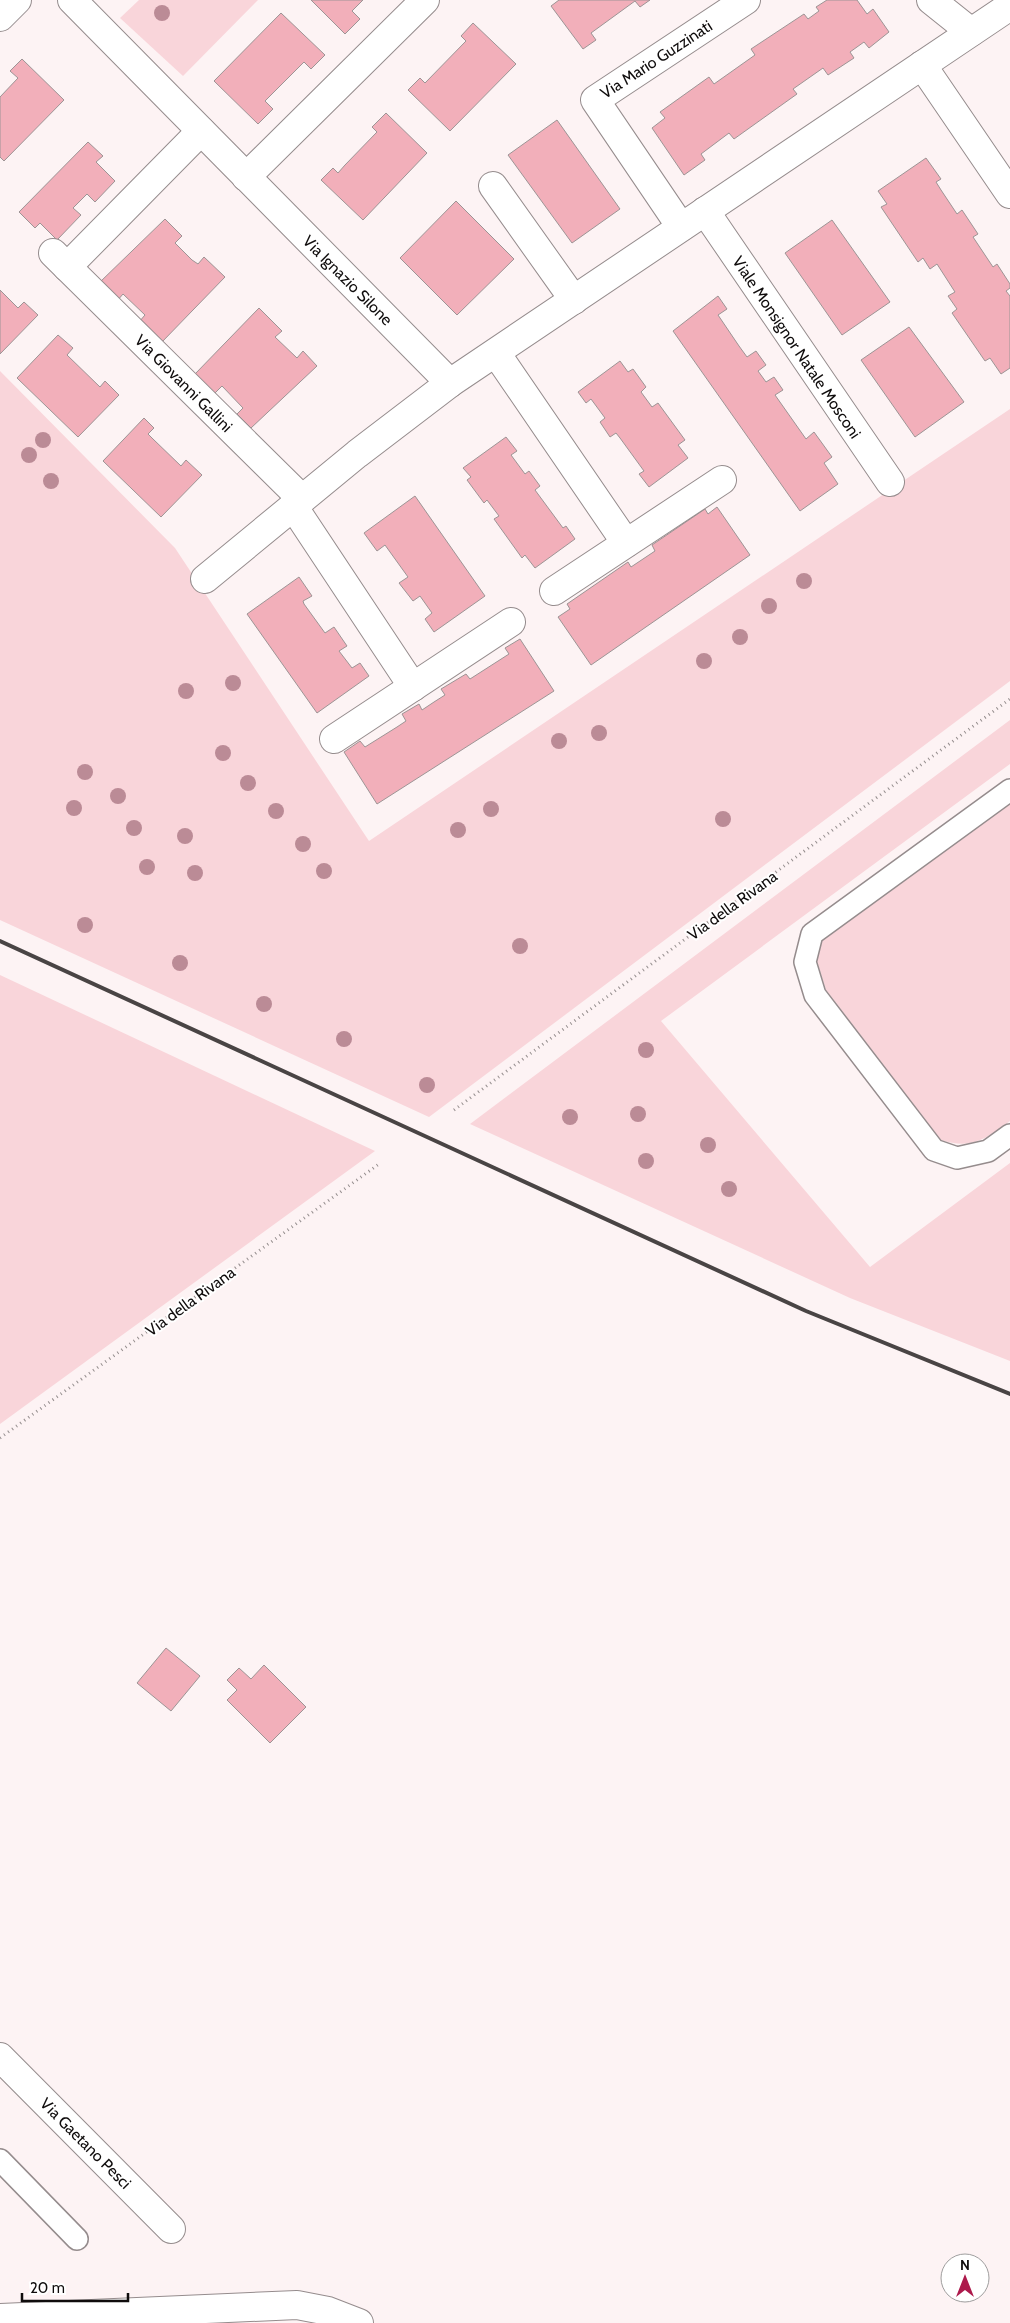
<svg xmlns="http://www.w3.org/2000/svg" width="1010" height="2323" font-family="Cabin,sans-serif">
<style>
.green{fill:#f9d5da}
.building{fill:#f2afba;stroke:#9d9495}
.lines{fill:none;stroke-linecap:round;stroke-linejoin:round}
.service-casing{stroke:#958c8d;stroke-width:24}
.minor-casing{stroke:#958c8d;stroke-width:30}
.path{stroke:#958e8e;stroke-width:3;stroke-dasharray:1 4;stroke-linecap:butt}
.service{stroke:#fff;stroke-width:21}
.minor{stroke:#fff;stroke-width:28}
.rail{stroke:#494444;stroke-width:4}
.tree{fill:#bb8b96}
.labels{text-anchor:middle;stroke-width:4;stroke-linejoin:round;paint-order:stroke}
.street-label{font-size:16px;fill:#0f0c0c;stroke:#fff}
</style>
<rect width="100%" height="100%" fill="#fdf3f4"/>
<g class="green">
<path d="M139,0H258L183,76L120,18Z"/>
<path d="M0,371L175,548L369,841L1010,409V681L429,1117L0,920Z"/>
<path d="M1010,720V764L661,1021L870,1267L1010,1163V1361L850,1298L470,1124Z"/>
<path d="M1010,804V1121C985,1139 972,1150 941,1140L826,990L817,961L822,941Z"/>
<path d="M0,975L375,1151L0,1424Z"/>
</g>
<g class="building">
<path d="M311,0H363L352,11L360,19L345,34Z"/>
<path d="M559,0H650L640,7L635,1L591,33L596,40L583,49L551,6Z"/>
<path d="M827,0H857L867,14L873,9L889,32L869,48L864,42L850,52L854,58L828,75L823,68L793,89L797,94L734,139L729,133L701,154L705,160L684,175L652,128L665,118L660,112L709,77L714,84L755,55L751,49L804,14L808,19L819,11L816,7Z"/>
<path d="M281,13L325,55L311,69L304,62L265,101L273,109L258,124L214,81Z"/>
<path d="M473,23L516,64L450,131L408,90L420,78L425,83L466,41L461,36Z"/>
<path d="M22,59L64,100L4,161L0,157V97L18,78L10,71Z"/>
<path d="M386,113L427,153L363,220L321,180L333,168L338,173L345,165L377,132L372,127Z"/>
<path d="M557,120L620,209L572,243L508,155Z"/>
<path d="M88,142L103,156L96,162L115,181L95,202L87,194L73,208L81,215L57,240L40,223L35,228L19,212Z"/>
<path d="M926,158L941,179L936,182L941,190L957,214L962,210L978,234L973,237L993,267L997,264L1010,284V288L1006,291L1010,296V368L1001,374L990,358L985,361L952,313L957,309L948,296L955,292L937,264L930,269L923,258L918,262L881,207L887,204L878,191Z"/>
<path d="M456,201L514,259L457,315L400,258Z"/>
<path d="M165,219L182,236L175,243L192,260L198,264L204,257L225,277L161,343L139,322L145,315L123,294L117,301L99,283Z"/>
<path d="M832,220L890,302L842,335L785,253Z"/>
<path d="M0,290L18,308L24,302L38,315L0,354Z"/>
<path d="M718,296L727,309L718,315L739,346L747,357L756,351L766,365L758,371L766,382L774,377L783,390L775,395L806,439L814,432L832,457L824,463L838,484L800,511L673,331Z"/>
<path d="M259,308L282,331L275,337L297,358L303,351L317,366L251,428L237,414L243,408L222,386L215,393L195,374Z"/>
<path d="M909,327L964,402L915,437L861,360Z"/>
<path d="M58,335L73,348L67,355L100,387L105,381L119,395L78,437L17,378Z"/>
<path d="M620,361L628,372L633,369L646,387L641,392L652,407L658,403L685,440L678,445L688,458L649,487L639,474L644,471L620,438L616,433L610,437L600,422L605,418L591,399L586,403L578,392Z"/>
<path d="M144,418L154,428L148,434L153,439L181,466L186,460L202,475L161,517L103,461Z"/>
<path d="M506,437L517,451L511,455L525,474L529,471L540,486L535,490L563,528L566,526L575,539L535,568L525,555L522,558L494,519L499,516L487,500L484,503L467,480L471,477L463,468Z"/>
<path d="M415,496L485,596L434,632L425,619L432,613L420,596L413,601L399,583L408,577L385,545L377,551L364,533Z"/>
<path d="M717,507L750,555L591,665L558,617L570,609L567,604L628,562L631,567L655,551L652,545L705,509L708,514Z"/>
<path d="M299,577L312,596L303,601L304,604L325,633L334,627L347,646L339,651L352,668L360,663L369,676L317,713L247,614Z"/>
<path d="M520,639L554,691L377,804L344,752L360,741L365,747L397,727L406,721L402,714L419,704L422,710L434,702L445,695L441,689L466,674L470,679L509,654L505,648Z"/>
<path d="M166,1648L200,1676L171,1711L137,1683Z"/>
<path d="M264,1665L306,1707L270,1743L227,1700L237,1690L227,1680L239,1668L251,1679Z"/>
</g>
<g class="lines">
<defs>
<g id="service">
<path d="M1010,790L812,934L805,962L815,995L934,1150L957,1158L988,1151L1010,1135"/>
<path d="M0,2160L77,2239"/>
</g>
<g id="minor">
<path d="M72,0L450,383"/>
<path d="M931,0L971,32"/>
<path d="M0,17L17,0"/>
<path d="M922,65L1010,194"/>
<path d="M246,177L425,0"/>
<path d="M493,186L574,300"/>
<path d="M705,211L890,482"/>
<path d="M681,227L595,100L746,0"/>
<path d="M53,253L302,499"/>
<path d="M67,267L201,131"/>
<path d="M496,353L626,543"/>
<path d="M293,506L413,687"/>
<path d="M205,579L357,454L450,383L1010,6"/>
<path d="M554,591L722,480"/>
<path d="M334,739L511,622"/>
<path d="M0,2057L171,2229"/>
<path d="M0,2318L297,2305L328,2311L359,2323"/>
</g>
</defs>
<use href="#service" class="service-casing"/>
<use href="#minor" class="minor-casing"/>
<g class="path">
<path d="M454,1110L1010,699"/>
<path d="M0,1438L379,1164"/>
</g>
<use href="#service" class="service"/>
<use href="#minor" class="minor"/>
<path class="rail" d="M0,941L806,1311L1010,1394"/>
</g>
<g class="tree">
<circle cx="162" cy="13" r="8"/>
<circle cx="43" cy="440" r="8"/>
<circle cx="29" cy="455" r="8"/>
<circle cx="51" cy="481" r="8"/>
<circle cx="804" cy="581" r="8"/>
<circle cx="769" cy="606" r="8"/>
<circle cx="740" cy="637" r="8"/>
<circle cx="704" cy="661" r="8"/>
<circle cx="233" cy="683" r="8"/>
<circle cx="186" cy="691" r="8"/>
<circle cx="599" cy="733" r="8"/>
<circle cx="559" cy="741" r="8"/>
<circle cx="223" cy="753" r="8"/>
<circle cx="85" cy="772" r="8"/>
<circle cx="248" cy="783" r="8"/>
<circle cx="118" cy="796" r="8"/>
<circle cx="74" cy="808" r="8"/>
<circle cx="491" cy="809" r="8"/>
<circle cx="276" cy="811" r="8"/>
<circle cx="723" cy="819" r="8"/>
<circle cx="134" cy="828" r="8"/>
<circle cx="458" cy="830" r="8"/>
<circle cx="185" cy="836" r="8"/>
<circle cx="303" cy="844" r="8"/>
<circle cx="147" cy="867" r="8"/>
<circle cx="324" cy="871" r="8"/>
<circle cx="195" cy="873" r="8"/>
<circle cx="85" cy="925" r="8"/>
<circle cx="520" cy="946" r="8"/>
<circle cx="180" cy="963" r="8"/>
<circle cx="264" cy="1004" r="8"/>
<circle cx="344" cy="1039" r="8"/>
<circle cx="646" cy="1050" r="8"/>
<circle cx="427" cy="1085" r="8"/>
<circle cx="638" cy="1114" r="8"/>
<circle cx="570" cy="1117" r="8"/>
<circle cx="708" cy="1145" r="8"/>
<circle cx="646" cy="1161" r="8"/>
<circle cx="729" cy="1189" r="8"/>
</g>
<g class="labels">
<g class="street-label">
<text transform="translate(656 59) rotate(-33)" y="6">Via Mario Guzzinati</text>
<text transform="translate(348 280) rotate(45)" y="6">Via Ignazio Silone</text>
<text transform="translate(797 347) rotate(56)" y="6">Viale Monsignor Natale Mosconi</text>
<text transform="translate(184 383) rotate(45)" y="6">Via Giovanni Gallini</text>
<text transform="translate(732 905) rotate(-36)" y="6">Via della Rivana</text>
<text transform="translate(190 1301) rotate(-36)" y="6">Via della Rivana</text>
<text transform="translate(86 2143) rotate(45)" y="6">Via Gaetano Pesci</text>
</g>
</g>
<g transform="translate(965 2278)"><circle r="24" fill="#ffffff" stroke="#9f9e9e"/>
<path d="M0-4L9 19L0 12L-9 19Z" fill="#ad1a4c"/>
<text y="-8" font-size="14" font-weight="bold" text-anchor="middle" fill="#0f0c0c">N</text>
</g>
<path d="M22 2293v8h106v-8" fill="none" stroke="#0f0c0c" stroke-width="2.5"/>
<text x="30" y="2293" font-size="15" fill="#0f0c0c" stroke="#ffffff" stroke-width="4" paint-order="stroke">20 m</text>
</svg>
